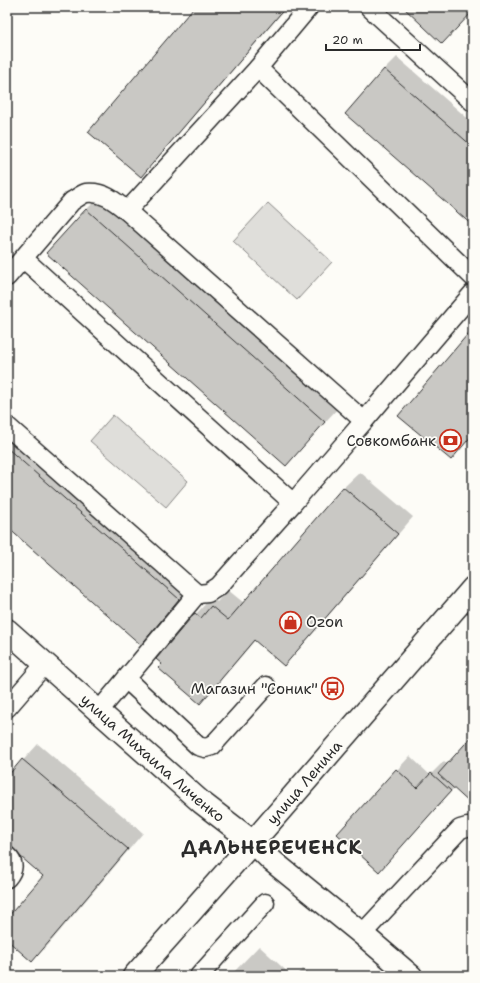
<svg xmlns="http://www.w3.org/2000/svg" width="480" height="983" font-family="'Shantell Sans',sans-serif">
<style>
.green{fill:#dfdeda;stroke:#858482}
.shadow{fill:#0003}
.building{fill:#c9c8c4;stroke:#2b2b2b}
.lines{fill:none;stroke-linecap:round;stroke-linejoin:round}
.service-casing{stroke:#2b2b2b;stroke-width:21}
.secondary-casing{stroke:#2b2b2b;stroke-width:25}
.primary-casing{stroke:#2b2b2b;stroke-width:25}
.service{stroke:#fdfcf7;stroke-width:18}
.secondary{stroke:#fdfcf7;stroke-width:22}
.primary{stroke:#fdfcf7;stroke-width:22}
.labels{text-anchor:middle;stroke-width:3.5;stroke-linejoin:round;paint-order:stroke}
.poi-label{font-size:15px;fill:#2b2b2b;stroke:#fdfcf7;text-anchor:end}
.street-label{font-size:15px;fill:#2b2b2b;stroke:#fdfcf7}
.district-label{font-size:19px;font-weight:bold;letter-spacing:1px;fill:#2b2b2b;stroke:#fdfcf7}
</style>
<rect width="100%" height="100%" fill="#fdfcf7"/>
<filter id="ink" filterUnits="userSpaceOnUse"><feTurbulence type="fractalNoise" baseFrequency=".025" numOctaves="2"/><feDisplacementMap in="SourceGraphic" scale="8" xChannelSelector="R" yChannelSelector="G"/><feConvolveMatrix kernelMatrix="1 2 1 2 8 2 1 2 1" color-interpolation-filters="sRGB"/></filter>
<g filter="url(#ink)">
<g class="green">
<path d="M268,203L332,262L297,300L233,241Z"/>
<path d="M113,415L188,481L166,507L90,441Z"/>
</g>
<g class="shadow">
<path d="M195,7H287L156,160L140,175Z"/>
<path d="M397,57L473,123V225L384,70Z"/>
<path d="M102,194L340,406L286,464L86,210Z"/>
<path d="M473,329V435L451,459Z"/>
<path d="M7,419L194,583L156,628L141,644L7,526Z"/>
<path d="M360,472L413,517L300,648L284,664L255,640L216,686L200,703L196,614L212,597L217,602L228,590L244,603L343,488Z"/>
<path d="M473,736V805L454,788L392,857L338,834L410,756L430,775L444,761L448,764Z"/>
<path d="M38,744L143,833L48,945L32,960L7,939V920L45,876L15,848L7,844V778Z"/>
<path d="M259,946L292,976H230Z"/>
<path d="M303,969L311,976H295Z"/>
</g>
<g class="building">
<path d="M194,7H286L141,177L88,132Z"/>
<path d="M403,7H473V11L442,44Z"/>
<path d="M384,69L473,147V226L345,114Z"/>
<path d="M86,209L325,422L286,466L46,253Z"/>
<path d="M473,328V434L451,460L398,416Z"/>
<path d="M7,448L179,599L141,645L7,527Z"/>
<path d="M343,487L398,534L284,666L254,640L200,704L158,668L162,664L156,659L195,613L201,618L211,606L228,620Z"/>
<path d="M473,735V806L438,774Z"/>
<path d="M22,759L128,849L32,962L7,940V918L43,876L21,857L14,849L7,845V777Z"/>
<path d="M396,769L417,788L431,773L451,791L379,872L337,834Z"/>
</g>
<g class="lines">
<defs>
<g id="service">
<path d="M309,7L258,68L473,277"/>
<path d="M369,7L473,102"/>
<path d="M127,211L258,68"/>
<path d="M24,259L293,503L364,421"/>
<path d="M7,277L72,201C76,199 82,194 86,193C103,191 115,201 127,211L364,421L473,293"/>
<path d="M7,426L197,594L208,593L219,586L293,503"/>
<path d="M126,679L198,746L205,748L212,746L266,686"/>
<path d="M7,708L45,664"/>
<path d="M99,711L197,594"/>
<path d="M7,856C15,863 14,870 7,878"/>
<path d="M362,934L460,829L467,827H473"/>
<path d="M199,976L265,903"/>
</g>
<g id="secondary">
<path id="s1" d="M7,630L201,802L253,842L271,860L362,934L411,976"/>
</g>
<g id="primary">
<path id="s2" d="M134,976L253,842L473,588"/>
</g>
</defs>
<use href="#service" class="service-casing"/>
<use href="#secondary" class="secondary-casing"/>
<use href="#primary" class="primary-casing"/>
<use href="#service" class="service"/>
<use href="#secondary" class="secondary"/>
<use href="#primary" class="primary"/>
</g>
</g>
<defs>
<symbol id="bank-ring" viewBox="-11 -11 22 22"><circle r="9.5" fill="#fdfcf7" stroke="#c8321e" stroke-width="1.5"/><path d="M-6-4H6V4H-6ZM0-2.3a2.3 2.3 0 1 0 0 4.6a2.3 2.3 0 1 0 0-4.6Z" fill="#c8321e"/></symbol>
<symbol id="shop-ring" viewBox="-11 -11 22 22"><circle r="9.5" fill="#fdfcf7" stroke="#c8321e" stroke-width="1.5"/><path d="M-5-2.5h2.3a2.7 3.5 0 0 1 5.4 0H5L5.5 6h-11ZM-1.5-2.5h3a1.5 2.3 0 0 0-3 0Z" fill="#c8321e"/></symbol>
<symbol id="bus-ring" viewBox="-11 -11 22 22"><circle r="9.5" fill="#fdfcf7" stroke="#c8321e" stroke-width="1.5"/><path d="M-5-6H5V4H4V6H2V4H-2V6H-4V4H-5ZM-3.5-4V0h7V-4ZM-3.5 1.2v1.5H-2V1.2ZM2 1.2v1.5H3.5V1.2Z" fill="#c8321e"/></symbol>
</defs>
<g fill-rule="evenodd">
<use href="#bank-ring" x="438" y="428" width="25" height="25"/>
<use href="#shop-ring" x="278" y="610" width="25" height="25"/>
<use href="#bus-ring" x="320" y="676" width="25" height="25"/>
</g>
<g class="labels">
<g class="poi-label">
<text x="436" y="446">Совкомбанк</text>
<text x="306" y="627" text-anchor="start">Ozon</text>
<text x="318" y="694">Магазин "Соник"</text>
</g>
<g class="street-label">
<text dy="5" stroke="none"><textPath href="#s1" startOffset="194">улица Михаила Личенко</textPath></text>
<text dy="5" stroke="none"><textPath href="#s2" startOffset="258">улица Ленина</textPath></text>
</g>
<g class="district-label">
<text x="272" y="854">ДАЛЬНЕРЕЧЕНСК</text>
</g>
</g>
<rect width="480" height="983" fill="none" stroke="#fdfcf7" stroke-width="24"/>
<rect x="12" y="12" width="456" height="959" fill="none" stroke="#2b2b2b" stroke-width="1.5" filter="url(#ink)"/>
<path d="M326 44v6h94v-6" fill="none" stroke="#2b2b2b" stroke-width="2"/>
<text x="332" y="44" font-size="12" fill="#2b2b2b" stroke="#fdfcf7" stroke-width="3" paint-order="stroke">20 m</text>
</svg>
